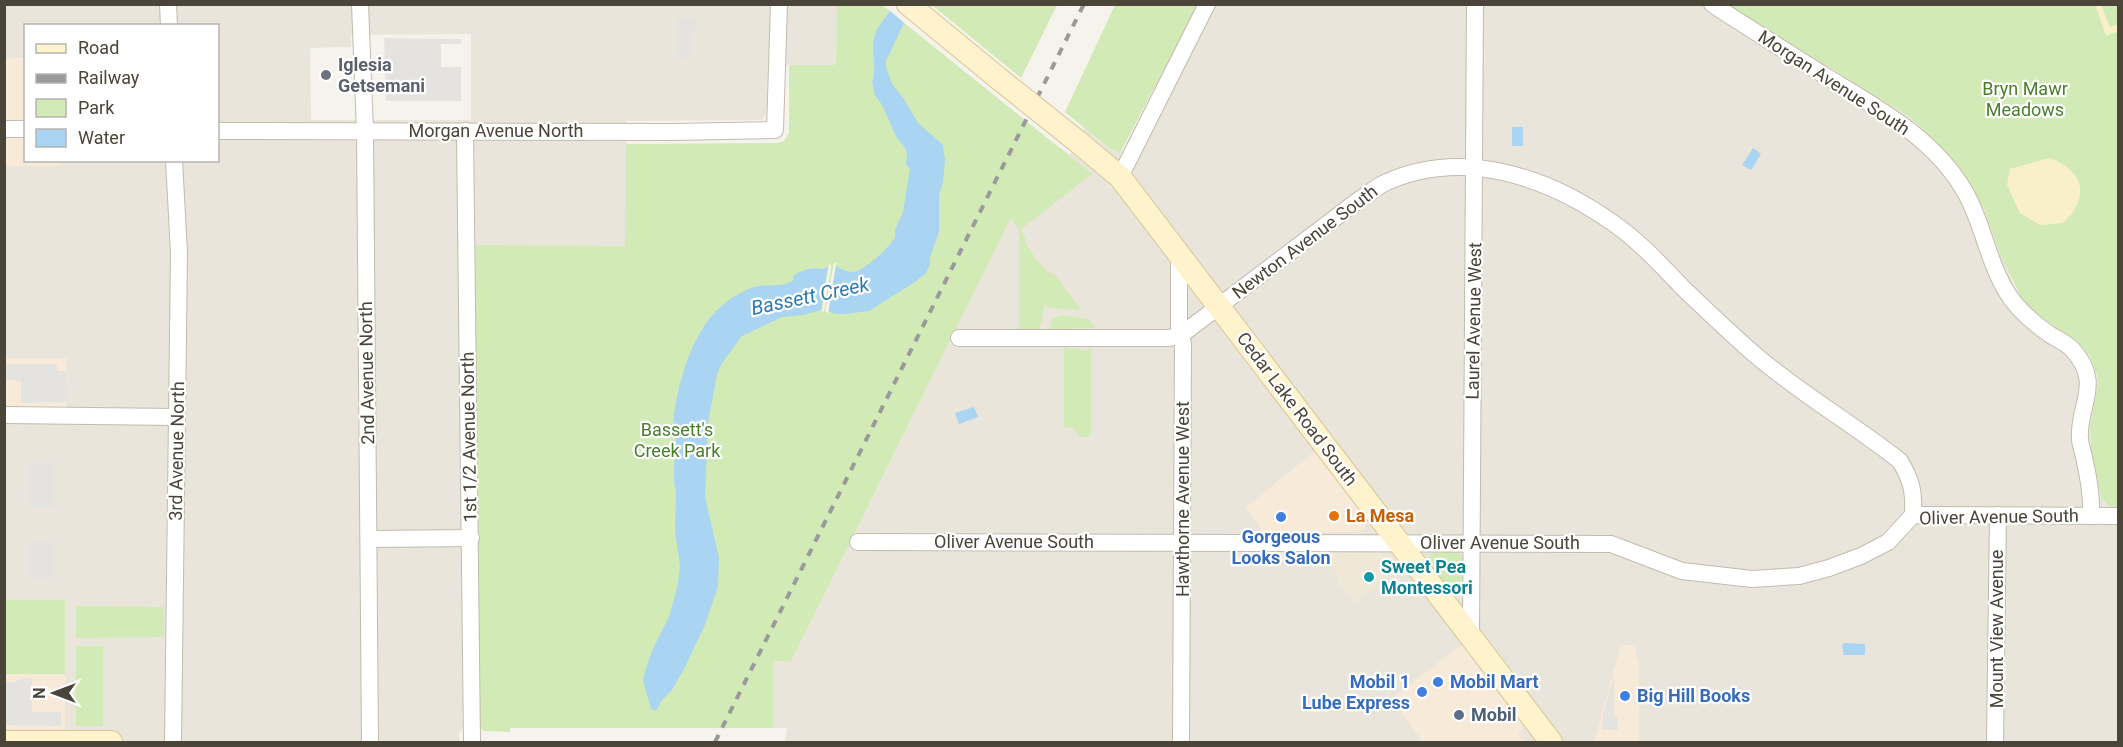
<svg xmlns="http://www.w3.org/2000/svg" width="2123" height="747" font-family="Roboto,sans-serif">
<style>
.residential{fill:#eae5da;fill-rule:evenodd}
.commercial{fill:#f7ead8}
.education{fill:#efe8d6}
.green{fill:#d2eab5}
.sand{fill:#f9efc9}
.parking{fill:#e5e3e0}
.water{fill:#a9d4f2}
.pier{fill:#f6f3ec}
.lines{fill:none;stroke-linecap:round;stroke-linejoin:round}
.street-casing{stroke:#c2bbae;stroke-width:18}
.secondary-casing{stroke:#d6c79b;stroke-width:24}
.street{stroke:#fff;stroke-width:16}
.secondary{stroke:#fff3cd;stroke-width:22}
.rail{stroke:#9a9a9a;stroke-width:4;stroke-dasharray:8 8;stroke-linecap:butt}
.secondary-bridge-casing{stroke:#d6c79b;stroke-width:24;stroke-linecap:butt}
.secondary-bridge{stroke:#fff3cd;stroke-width:22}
.worship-dot{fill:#6b7280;stroke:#fff;stroke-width:2}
.food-dot{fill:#e8710a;stroke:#fff;stroke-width:2}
.shop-dot{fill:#3f7fe0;stroke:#fff;stroke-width:2}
.culture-dot{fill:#0f9aa8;stroke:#fff;stroke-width:2}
.service-dot{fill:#5c6f8a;stroke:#fff;stroke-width:2}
.labels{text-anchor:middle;stroke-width:4.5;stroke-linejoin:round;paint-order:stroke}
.worship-label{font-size:18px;font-weight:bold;fill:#5b616d;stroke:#fff;text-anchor:start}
.street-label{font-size:18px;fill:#4b4439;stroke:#fff}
.park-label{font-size:18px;fill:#4a7f2a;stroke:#fff}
.food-label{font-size:18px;font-weight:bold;fill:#c56008;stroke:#fff;text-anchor:start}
.shop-label{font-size:18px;font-weight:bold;fill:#366cbe;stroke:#fff;text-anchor:start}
.culture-label{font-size:18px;font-weight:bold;fill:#0d838f;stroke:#fff;text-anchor:start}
.service-label{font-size:18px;font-weight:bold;fill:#4e5e75;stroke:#fff;text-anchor:start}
.water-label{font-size:20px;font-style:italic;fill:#2e7ab2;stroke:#fff}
</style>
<rect width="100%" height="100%" fill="#f6f3ec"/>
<g class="residential">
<path d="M5,5H837L836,65H768L767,110L764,118L761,120L626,121V246H459L463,728L459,733V742H5V730H64V674H5V408L65,359L5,358V166H61V160H218V26H26L25,58L5,59ZM471,34V120H311L310,48L351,47V35Z"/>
<path d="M1198,5H1728L1910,117L1943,149L1972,188L1984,209L2013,284L2022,299L2051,324L2081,346L2094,368L2098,385L2097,396L2090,427V445L2105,503L2118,507V742H785L787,728H773V661L791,660L1046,148L1058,146L1070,155L1084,128L1109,148L1123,150Z"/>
</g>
<g class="commercial">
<path d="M25,58L26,160L61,161V166H5L4,59Z"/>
<path d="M5,358H66L67,409L5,408Z"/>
<path d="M1315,451L1365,515L1367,523L1365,528L1361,531L1355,532L1264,534L1246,507Z"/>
<path d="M1462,644L1522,721V729L1518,735L1525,742H1423L1391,699Z"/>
<path d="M1621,645H1636V657L1639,658V742H1594Z"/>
<rect x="5" y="674" width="60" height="56"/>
</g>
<path class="education" d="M1328,552L1385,554L1398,559L1403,565L1354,604L1339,584Z"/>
<g class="green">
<path d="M837,5H882L1092,174L1020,230L1025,236V242L1036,259L1047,271L1054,274L1082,310L1049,308L1045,304C1041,313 1044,321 1038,329H1019V229L1011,218L791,661H773V728H510V732L484,731L479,727L475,245L625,246L626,144L777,143L784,141L789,133V65H836Z"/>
<path d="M932,5H1057L1021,78Z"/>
<path d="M1115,5H1198L1120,153L1109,148L1065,112Z"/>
<path d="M1728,5H2118V507L2109,506L2102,498L2091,452L2090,427L2098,385L2097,376L2090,357L2081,346L2035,312L2022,299L2001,256L1984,209L1972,188L1943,149L1910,117Z"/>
<path d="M1062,315L1089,319L1096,328L1050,329L1052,319Z"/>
<path d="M1091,346V433L1087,437H1080L1073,428L1064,427V347L1070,349L1077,348L1081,351L1088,350Z"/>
<path d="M1435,552H1456L1462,556L1461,586L1455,592L1448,590L1428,563V558Z"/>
<rect x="5" y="600" width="60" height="74"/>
<path d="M76,606L164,607V637L76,638Z"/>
<rect x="76" y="646" width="27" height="80"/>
</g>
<g class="sand">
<path d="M2095,5H2101L2110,27L2118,24V31L2106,36Z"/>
<path d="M2049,158C2084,170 2091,197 2063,223L2040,225L2020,213L2007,185L2010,169Z"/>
</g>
<g class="parking">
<path d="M676,18H697V28L695,32H691L692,58H676Z"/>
<path d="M384,38L461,39V44H441V67H461V101H386Z"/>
<path d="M5,364H57V371H66L67,402L21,403V381L5,380Z"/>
<path d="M53,462V508H29L28,463Z"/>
<rect x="28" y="542" width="25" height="36"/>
<path d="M1614,677V715L1617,716L1618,730H1602L1603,714Z"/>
<path d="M32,678V712H61V726L5,725V682H16L20,679Z"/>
</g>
<g class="water">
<path d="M890,11L904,23L886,61V67L892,84L904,99L918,123L943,145L945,160L943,182L939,195V232L930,257V264L926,273L915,282L869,311L845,314H836L828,311L836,266C840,269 848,272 854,272C865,270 890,247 895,237V230L903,212L910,169L906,164C906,160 908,154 906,150C904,144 897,140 895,134C890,124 883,102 875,96L872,82C878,69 869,47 876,32C879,25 886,17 890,11Z"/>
<rect x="1512" y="127" width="11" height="19"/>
<path d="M1753,148L1761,154L1751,170L1742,165Z"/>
<path d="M828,266L821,310L803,315L782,317L742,336L722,363L717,374L708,423L705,497L719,558L718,587L704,627L683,671L672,690L662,700L656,711L651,709L643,681L644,675L652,651L669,617L678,584L680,566L675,531L676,491C672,481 675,458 676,446C676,435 672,424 674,414C680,375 695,323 729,300C736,295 746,290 754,287C767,283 782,289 794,280L793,276C803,269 813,267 824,269Z"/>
<path d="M974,407L978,417L959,424L955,413Z"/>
<path d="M1844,643L1865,644V655H1844L1842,646Z"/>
</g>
<g class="pier">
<path d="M829,263L831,267L824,311L822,313Z"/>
<path d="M834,263H836L828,314L825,310Z"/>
</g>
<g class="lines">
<defs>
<g id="street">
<path d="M168,4L169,26"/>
<path d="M360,4L365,131L370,742"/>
<path d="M1712,4C1750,29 1789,53 1827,77C1878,108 1935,139 1965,192C1983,223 1987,259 2005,289C2015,308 2032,322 2049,334C2057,339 2066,343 2072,349C2104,384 2077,405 2080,440C2081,447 2084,455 2085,462C2089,480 2092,497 2091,516"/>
<path d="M4,129H26"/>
<path d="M218,131L673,132L775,130L779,4"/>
<path d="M465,131L472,742"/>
<path d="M1120,177L1207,4"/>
<path d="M1179,255V327L1183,344L1181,742"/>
<path d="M959,338H1169L1181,335L1360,199C1369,194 1377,186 1387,182C1464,148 1548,177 1613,223C1639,241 1661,265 1683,288C1706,310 1729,332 1753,353C1799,393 1852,423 1900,461C1912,481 1914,492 1913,515"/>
<path d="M4,415L177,417"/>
<path d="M369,539L471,538"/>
<path d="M858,542L1611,544L1682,571L1752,579L1799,576L1829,568L1861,556L1888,542L1913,515L2118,516"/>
<path d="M1471,637L1475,4"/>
<path d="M173,742L179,253L174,160"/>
<path d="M1995,742L1998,515"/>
</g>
<g id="secondary">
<path d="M908,4L998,78"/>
<path d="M1077,141L1120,177L1551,742"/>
<path d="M4,742H111"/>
</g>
</defs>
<use href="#street" class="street-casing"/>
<use href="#secondary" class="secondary-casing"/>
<use href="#street" class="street"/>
<use href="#secondary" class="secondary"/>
<path class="rail" d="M715,742L1084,4"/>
<defs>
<path id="secondary-bridge" d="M998,78L1077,141"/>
</defs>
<use href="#secondary-bridge" class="secondary-bridge-casing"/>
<use href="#secondary-bridge" class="secondary-bridge"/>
</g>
<circle class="worship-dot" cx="326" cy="75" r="6"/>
<circle class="food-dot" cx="1334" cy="516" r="6"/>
<g class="shop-dot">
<circle cx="1281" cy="517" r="6"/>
<circle cx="1438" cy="682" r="6"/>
<circle cx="1422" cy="692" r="6"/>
<circle cx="1625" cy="696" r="6"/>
</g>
<circle class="culture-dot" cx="1369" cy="577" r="6"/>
<circle class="service-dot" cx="1459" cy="715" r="6"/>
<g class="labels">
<g class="worship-label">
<text x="338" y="71">Iglesia<tspan x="338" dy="21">Getsemani</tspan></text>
</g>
<g class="street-label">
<text transform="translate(1834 83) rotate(33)" y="6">Morgan Avenue South</text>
<text x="496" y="137">Morgan Avenue North</text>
<text transform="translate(1305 242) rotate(-37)" y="6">Newton Avenue South</text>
<text transform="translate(1474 321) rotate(-89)" y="6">Laurel Avenue West</text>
<text transform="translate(367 373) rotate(-91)" y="6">2nd Avenue North</text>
<text transform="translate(1297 409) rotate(53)" y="6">Cedar Lake Road South</text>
<text transform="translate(469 437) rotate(-91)" y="6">1st 1/2 Avenue North</text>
<text transform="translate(177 451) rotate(-89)" y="6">3rd Avenue North</text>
<text transform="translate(1183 499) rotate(-90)" y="6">Hawthorne Avenue West</text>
<text transform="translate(1999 517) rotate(-1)" y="6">Oliver Avenue South</text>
<text x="1014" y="548">Oliver Avenue South</text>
<text x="1500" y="549">Oliver Avenue South</text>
<text transform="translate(1997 629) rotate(-90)" y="6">Mount View Avenue</text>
</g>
<g class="park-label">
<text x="2025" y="95">Bryn Mawr<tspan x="2025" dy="21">Meadows</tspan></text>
<text x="677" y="436">Bassett's<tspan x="677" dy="21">Creek Park</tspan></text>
</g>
<g class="food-label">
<text x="1346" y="522">La Mesa</text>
</g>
<g class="shop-label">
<text x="1281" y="543" text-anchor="middle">Gorgeous<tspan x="1281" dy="21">Looks Salon</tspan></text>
<text x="1410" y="688" text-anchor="end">Mobil 1<tspan x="1410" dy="21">Lube Express</tspan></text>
<text x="1450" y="688">Mobil Mart</text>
<text x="1637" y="702">Big Hill Books</text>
</g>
<g class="culture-label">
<text x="1381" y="573">Sweet Pea<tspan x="1381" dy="21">Montessori</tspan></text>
</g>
<g class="service-label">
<text x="1471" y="721">Mobil</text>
</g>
<g class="water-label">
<text transform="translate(810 296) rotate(-12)" y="7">Bassett Creek</text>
</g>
</g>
<rect width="2123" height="747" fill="none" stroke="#4b4439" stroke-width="12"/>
<rect x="24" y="24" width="195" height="138" fill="#ffffff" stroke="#b7b4b0" stroke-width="1.5"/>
<rect x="36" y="44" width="30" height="9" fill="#fff3cd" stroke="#b7b4b0" stroke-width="1.5"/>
<text x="78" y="54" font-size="18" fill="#4b4439">Road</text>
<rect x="36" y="74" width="30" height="9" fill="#9a9a9a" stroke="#b7b4b0" stroke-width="1.5"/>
<text x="78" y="84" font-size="18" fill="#4b4439">Railway</text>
<rect x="36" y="99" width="30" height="18" fill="#d2eab5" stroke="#b7b4b0" stroke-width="1.5"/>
<text x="78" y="114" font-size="18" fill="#4b4439">Park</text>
<rect x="36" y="129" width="30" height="18" fill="#a9d4f2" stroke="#b7b4b0" stroke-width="1.5"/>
<text x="78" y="144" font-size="18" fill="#4b4439">Water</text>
<g transform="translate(54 693) rotate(270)" stroke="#ffffff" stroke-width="4.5" paint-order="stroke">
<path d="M0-4.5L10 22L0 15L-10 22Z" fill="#4b4439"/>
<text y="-9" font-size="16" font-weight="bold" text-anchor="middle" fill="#4b4439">N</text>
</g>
</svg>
